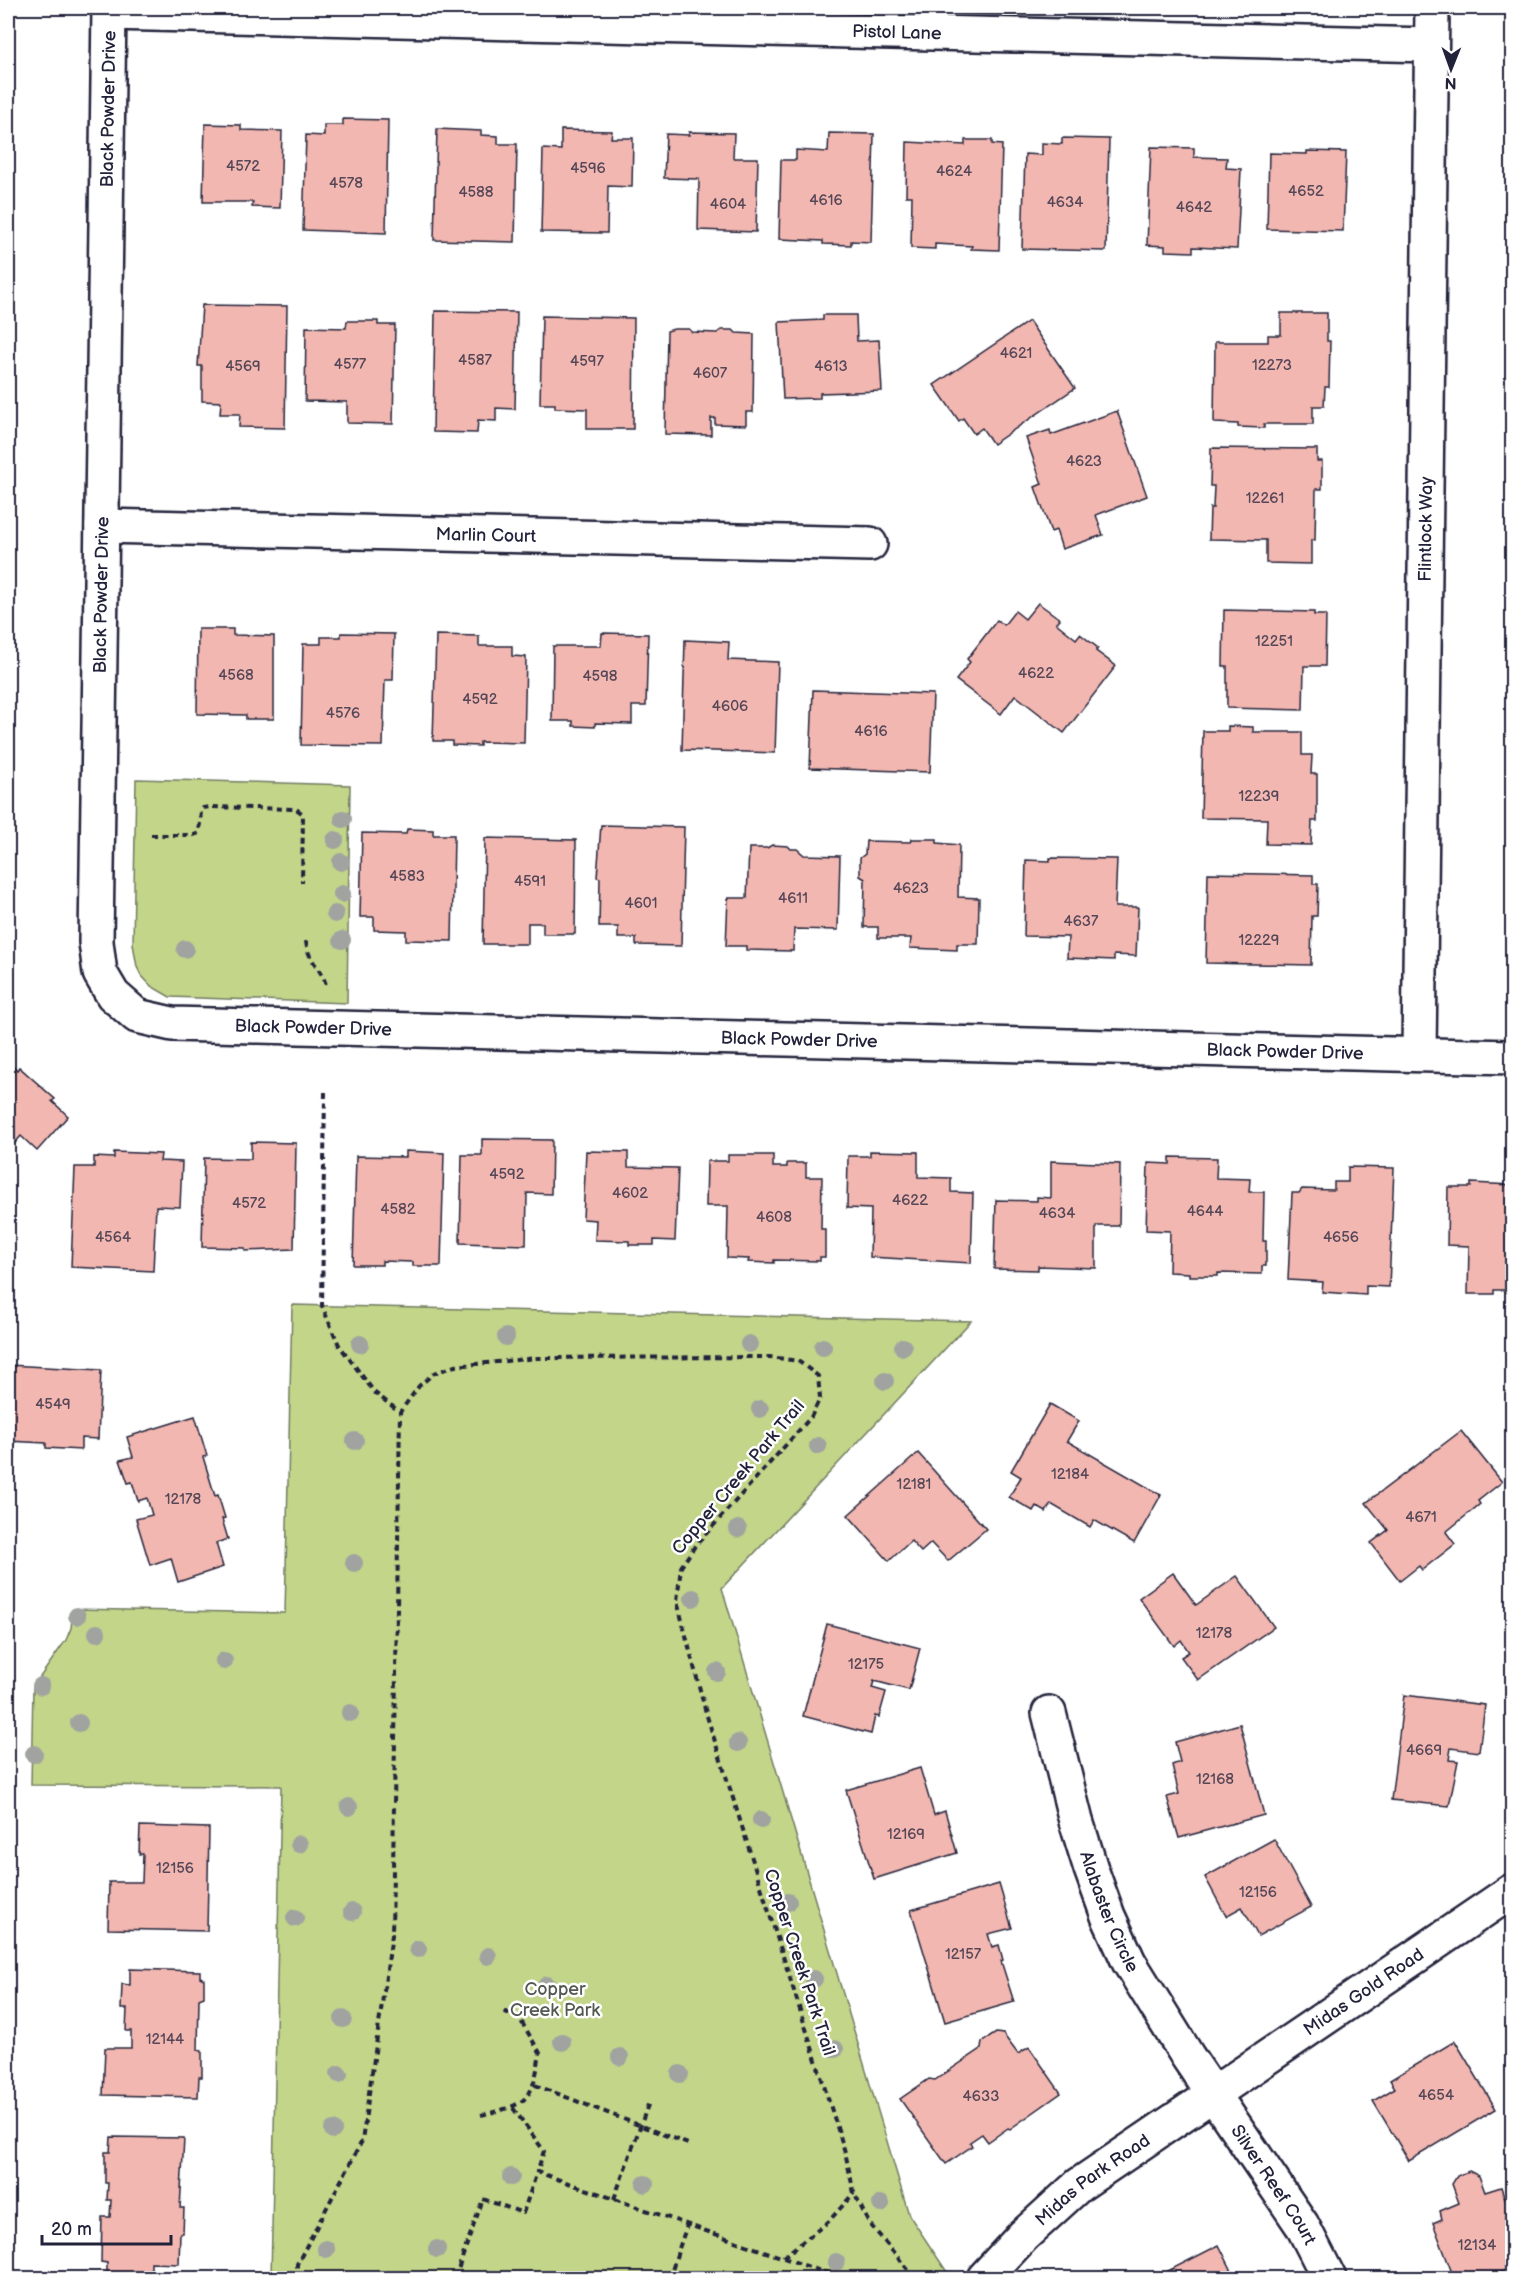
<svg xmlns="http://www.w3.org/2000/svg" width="1520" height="2286" font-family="'Balsamiq Sans',sans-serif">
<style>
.green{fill:#c2d589;stroke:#727c62;stroke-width:1.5}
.building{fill:#f2b7b0;stroke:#22223b;stroke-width:1.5}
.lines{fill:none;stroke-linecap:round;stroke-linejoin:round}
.minor-casing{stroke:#22223b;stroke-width:38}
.path{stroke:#22223b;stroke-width:4;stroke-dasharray:6 4.5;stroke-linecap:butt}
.minor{stroke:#fff;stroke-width:33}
.tree{fill:#a0a3a0}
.labels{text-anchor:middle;stroke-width:5;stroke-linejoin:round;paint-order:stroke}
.number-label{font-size:15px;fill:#564758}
.street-label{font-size:18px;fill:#22223b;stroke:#fff}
.park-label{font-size:18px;fill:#525852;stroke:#fff}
</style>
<rect width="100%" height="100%" fill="#fff"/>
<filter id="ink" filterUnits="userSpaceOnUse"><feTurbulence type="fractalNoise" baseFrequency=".0167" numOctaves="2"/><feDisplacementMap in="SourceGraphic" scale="12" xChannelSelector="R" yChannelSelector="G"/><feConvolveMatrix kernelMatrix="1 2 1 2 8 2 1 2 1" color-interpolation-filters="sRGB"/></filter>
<g filter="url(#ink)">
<g class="green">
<path d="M136,779L350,785L347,1003L170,997L151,986L141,975L137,967L133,944Z"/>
<path d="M292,1305L971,1321L722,1588L909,2215L951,2278H271L281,1786L31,1785L33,1687L66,1640L71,1628L73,1609L285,1613Z"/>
</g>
<g class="building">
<path d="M343,119L388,120L386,233L303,230L306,135L324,136V125H343Z"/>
<rect x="8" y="122" width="5" height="45"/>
<path d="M205,124L241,125V130L282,131L280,208L252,207L253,202H203Z"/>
<path d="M437,129L481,131V135L498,136V144H517L515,242L434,240Z"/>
<path d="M561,130L612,131L611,138H633L632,187L608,186L607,233L541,232L543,149L561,150Z"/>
<path d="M689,132L734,133L733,158H758L756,232L698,230L699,179L664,178L666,134L689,135Z"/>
<path d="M829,133L874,134L871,242L851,241V245L823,244V241L779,239L781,160H796V150L828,152Z"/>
<path d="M1062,138L1109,139L1106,251L1022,249L1025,154L1042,155V143L1062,144Z"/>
<path d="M965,140H992V144L1002,145L999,250L971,249L972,246L935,244V249L911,248L912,196H906L907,142L965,145Z"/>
<path d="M1151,147L1194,148V157L1227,158L1226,168L1241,169L1237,249L1193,247V252L1165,251V246L1147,245Z"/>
<path d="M1307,151L1346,152L1343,231L1267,229L1269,153L1307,154Z"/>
<path d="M202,305L287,306L285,428L239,427L240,414H220L221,402L202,401V366H198Z"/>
<path d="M435,311L517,312L515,409L496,408V421L478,420L477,433L433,432Z"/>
<path d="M1281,313H1327V341H1330L1329,387H1325L1324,406H1313V424H1264V428L1238,427V424L1214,423L1215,342H1268V335H1281Z"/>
<path d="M823,315H856L857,341L879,340L882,391L820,393V398L783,399L779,322L823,320Z"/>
<path d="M542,316L634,318L633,429H587V409L555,408V404H540Z"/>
<path d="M347,321H378V325H395L393,424L347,423V402L305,401L306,327L346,328Z"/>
<path d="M1029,321L1075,388L993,444L982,428L974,434L963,418L959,421L934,385Z"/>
<path d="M674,329H689L692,332L717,333L721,330H733L736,333L754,334L753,412H746V425L715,424V418H711V435L665,434L667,331Z"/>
<path d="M1117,411L1147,496L1096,515L1103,535L1062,549L1056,530L1051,532L1035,487L1042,484L1026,438L1050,430L1051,435Z"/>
<path d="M1211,448L1317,449V461H1322V489H1316L1315,540H1311V564L1266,563V540L1209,539L1210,508H1213L1214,486H1210Z"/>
<path d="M1038,603L1060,619L1056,623L1076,639L1080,634L1098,648L1096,651L1116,666L1064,733L1015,695L1001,714L956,680L970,662L967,659L997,620L1004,625L1015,611L1025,619Z"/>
<path d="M1224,610L1314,612V615H1326L1325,666H1304L1303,710L1227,708V666H1223Z"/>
<path d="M198,629H233V635L274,636V719H246V715L197,714Z"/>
<path d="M341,633L394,634L393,680H385L383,746L301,745L303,644H321V637H341Z"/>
<path d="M602,633L648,634L646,706H632V724L595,723V727L573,726V721H552L553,646H601Z"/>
<path d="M436,635L479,636V646H512V656L526,657L524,743L480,742V746L452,745V741H433Z"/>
<path d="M685,640L729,642L728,660L778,662L775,753L682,750Z"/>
<path d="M813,690L933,694L930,772L810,768Z"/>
<path d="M1228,726L1253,727V732H1302V755H1312L1311,774H1317V821H1312L1311,845L1266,844L1267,819L1201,818L1203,731H1228Z"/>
<path d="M601,825L684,827L681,946L636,945V938H618V927H599L600,878L597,877Z"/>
<path d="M407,829L433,830V835H454L452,941L406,940V931L374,930V917H360L362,833L406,834Z"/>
<path d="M485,838L576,840L575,934H543V923H528V944H483Z"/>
<path d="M912,839H937V843L959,845L958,897L979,898L978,944H957V950L910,948L911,938H878V927H864L865,879L860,876V858L865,854L866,841L911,842Z"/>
<path d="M772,845L788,846L791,849H797L804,855L840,856L838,930L794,929L793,951L746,950V946H726L728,898H747L749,848H767Z"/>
<path d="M1050,858L1117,859L1115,907H1138L1136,956L1114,955V960L1067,958L1068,937L1024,936L1026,860L1050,861Z"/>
<path d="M1208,873L1313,875V884H1318L1317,916H1312L1311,965L1206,963Z"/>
<path d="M8,1062L17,1070L19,1067L55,1099L52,1101L68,1116L37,1151L21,1136L8,1151Z"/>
<path d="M482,1139L552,1140L551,1194L527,1193L526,1245L460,1243L462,1155H482Z"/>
<path d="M251,1142L296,1143L294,1249L245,1251V1248L202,1247L204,1158L251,1159Z"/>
<path d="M406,1151L444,1153L441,1266H413V1262L382,1261V1265H353L356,1156L406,1157Z"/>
<path d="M586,1151L628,1152V1167L678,1168L675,1241L654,1240V1245H629V1241L595,1240L596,1220L583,1219Z"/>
<path d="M870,1151L918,1152V1177L951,1178V1192L973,1193L971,1263L870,1257L871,1209L847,1208L848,1156H870Z"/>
<path d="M114,1152L161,1154L160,1161L182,1162L180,1207L156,1206L153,1271L71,1267L75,1167H94V1157L114,1158Z"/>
<path d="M728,1155H773V1167H787V1163H806V1177H822L821,1229H825V1257H820V1261L774,1260V1263L748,1262L749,1259L727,1258L728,1206H706L707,1161H728Z"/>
<path d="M1170,1157L1217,1158L1216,1178L1250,1179L1249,1192H1264L1263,1241H1266V1266H1262V1274L1218,1273V1276H1189V1273L1169,1272L1170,1231L1146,1230L1148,1163L1170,1164Z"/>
<path d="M1051,1161L1120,1164L1119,1226H1096V1268L1038,1266V1270L994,1269L996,1200L1037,1201V1197L1051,1198Z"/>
<path d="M1348,1167L1394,1168L1389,1287L1366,1286V1295L1322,1292L1323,1282L1288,1280L1292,1193H1299L1302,1189L1334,1190V1182H1348Z"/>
<path d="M1471,1183L1512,1185V1290H1494V1294H1468L1469,1246L1447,1245L1448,1187H1471Z"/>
<path d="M8,1365L101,1370L98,1439L81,1438V1450L46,1448V1443L8,1441Z"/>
<path d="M1050,1404L1079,1421L1067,1441L1161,1495L1134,1543L1094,1520L1090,1527L1051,1504L1046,1512L1036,1506L1033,1511L1009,1497L1021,1477L1011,1471Z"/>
<path d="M195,1416L207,1456L203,1457L215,1496L218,1495L225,1518L222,1519L228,1539L216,1543L223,1567L178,1582L171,1558L150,1565L136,1519L152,1515L147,1498L138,1501L132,1482L128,1483L120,1460L133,1457L127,1437Z"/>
<path d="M1461,1431L1502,1482L1478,1501L1480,1504L1446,1532L1455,1544L1422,1570L1419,1566L1400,1581L1371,1543L1388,1530L1366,1503Z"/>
<path d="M918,1453L986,1529L948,1561L931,1543L921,1552L911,1541L889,1561L848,1515Z"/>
<path d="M1173,1573L1196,1605L1237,1576L1274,1627L1198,1680L1181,1657L1189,1652L1181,1640L1174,1646L1139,1598Z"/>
<path d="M827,1624L920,1648L909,1690L874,1681L872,1688L886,1692L879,1717L875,1716L871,1734L803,1716Z"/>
<path d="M1404,1695L1485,1705L1479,1752L1451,1748L1449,1760L1458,1761L1449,1806L1391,1800Z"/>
<path d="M1240,1724L1264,1815L1179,1838L1167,1797L1179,1794L1172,1765L1180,1762L1175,1742Z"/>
<path d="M920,1768L934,1815L945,1811L957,1853L874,1879L846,1790Z"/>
<path d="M140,1826L209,1828L207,1931L108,1929L109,1882H142L143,1854H139Z"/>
<path d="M1274,1839L1311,1907L1258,1936L1242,1907L1226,1916L1205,1877Z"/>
<path d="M999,1884L1012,1928L988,1934L992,1947L999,1945L1003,1960L1001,1961L1014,2002L945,2022L911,1910Z"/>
<path d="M130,1969L200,1971V1977L204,1979V1997L199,1999L198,2050L202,2051V2077H199L198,2097L103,2095L105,2048H131V2031H126L127,2009H121L122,1984L130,1985Z"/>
<path d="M996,2033L1003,2034L1018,2054L1029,2047L1061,2093L1010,2129L1008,2128L988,2142L982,2134L970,2142L972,2146L946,2164L900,2099L929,2079L935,2080L981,2049L982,2042Z"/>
<path d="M1455,2041L1496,2109L1409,2161L1373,2101L1395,2088L1390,2080Z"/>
<path d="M111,2137L184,2138L180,2208H184L183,2233H180L179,2264L151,2263V2273H107V2263L101,2262L102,2217H110L111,2200H107L108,2183H105V2152H110Z"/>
<path d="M1469,2171L1479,2176L1485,2192L1501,2187L1512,2218V2268L1484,2278H1454L1433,2223L1442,2219L1440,2211L1459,2203L1452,2184L1457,2176Z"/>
<path d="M1219,2245L1232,2271L1228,2273L1230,2278H1159L1158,2276Z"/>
</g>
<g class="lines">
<defs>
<g id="minor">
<path id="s1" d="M109,8L96,942L100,973L113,995L137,1016L172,1024L1512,1057"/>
<path id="s2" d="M109,13L1431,45"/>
<path id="s3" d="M102,526L870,544"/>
<path id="s4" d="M1419,1053L1432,8"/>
<path id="s5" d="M1049,1713L1076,1821L1091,1869L1108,1916L1129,1962L1188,2057L1302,2225L1329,2278"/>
<path id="s6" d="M984,2278L1023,2236L1079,2185L1512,1891"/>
</g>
</defs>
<use href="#minor" class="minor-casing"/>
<g class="path">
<path d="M151,835H194L199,833L201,811L203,808L210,807L296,809L303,814L302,883"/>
<path d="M306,941C308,962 321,967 326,985"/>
<path d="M325,1092L322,1306L339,1345L375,1393L400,1412"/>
<path d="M535,2085L688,2144"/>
<path d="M513,2108L544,2151L537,2172"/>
<path d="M481,2115C529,2104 532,2101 540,2053L521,2021L504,2011"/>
<path d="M614,2199L649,2102"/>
<path d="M783,2257L828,2222L854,2193"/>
<path d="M297,2278V2264L362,2141L392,1935L400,1412L419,1386L434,1373L455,1366L537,1358L770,1357L798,1361L818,1376L820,1398L811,1417L695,1546L681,1567L677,1601L706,1713L845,2152L854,2193L869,2223L915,2278"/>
<path d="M455,2278L483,2199L523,2213L537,2172L841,2278"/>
<path d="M669,2278L687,2225"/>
</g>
<use href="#minor" class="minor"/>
</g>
<g class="tree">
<circle cx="343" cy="819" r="9"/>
<circle cx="335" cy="840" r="9"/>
<circle cx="341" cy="862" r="9"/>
<circle cx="342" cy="894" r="9"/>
<circle cx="335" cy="914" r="9"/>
<circle cx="342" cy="940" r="9"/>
<circle cx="185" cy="949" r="9"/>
<circle cx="506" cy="1337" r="9"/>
<circle cx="360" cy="1344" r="9"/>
<circle cx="749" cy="1344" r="9"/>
<circle cx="823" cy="1347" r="9"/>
<circle cx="903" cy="1347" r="9"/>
<circle cx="885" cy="1381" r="9"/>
<circle cx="760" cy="1409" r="9"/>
<circle cx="355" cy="1441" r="9"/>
<circle cx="818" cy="1446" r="9"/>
<circle cx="738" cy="1529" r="9"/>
<circle cx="354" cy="1563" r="9"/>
<circle cx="693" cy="1598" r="9"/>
<circle cx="77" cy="1616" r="9"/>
<circle cx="97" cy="1633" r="9"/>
<circle cx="224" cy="1661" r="9"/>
<circle cx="717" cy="1672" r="9"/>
<circle cx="41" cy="1686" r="9"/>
<circle cx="350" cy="1713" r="9"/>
<circle cx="79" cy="1723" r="9"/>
<circle cx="738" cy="1743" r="9"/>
<circle cx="34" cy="1754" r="9"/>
<circle cx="349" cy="1807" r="9"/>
<circle cx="761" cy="1820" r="9"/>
<circle cx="299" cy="1844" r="9"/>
<circle cx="788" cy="1902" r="9"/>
<circle cx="352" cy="1912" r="9"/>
<circle cx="295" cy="1918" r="9"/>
<circle cx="418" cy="1949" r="9"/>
<circle cx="488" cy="1956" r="9"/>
<circle cx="814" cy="1979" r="9"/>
<circle cx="547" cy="1985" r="9"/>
<circle cx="343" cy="2019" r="9"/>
<circle cx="562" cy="2042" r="9"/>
<circle cx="835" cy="2049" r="9"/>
<circle cx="620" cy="2057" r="9"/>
<circle cx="339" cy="2074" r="9"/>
<circle cx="680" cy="2074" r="9"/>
<circle cx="333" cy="2130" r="9"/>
<circle cx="511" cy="2177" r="9"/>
<circle cx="645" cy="2184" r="9"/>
<circle cx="881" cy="2204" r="9"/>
<circle cx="326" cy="2249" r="9"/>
<circle cx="437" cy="2249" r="9"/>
<circle cx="836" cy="2262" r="9"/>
</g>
</g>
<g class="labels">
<g class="number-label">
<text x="243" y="171">4572</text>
<text x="588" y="173">4596</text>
<text x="954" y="176">4624</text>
<text x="346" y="188">4578</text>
<text x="1306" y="196">4652</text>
<text x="476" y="197">4588</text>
<text x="826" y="205">4616</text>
<text x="1065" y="207">4634</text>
<text x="728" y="209">4604</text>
<text x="1194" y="212">4642</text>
<text x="1016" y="358">4621</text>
<text x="475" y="365">4587</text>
<text x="587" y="366">4597</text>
<text x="350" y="369">4577</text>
<text x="1272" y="370">12273</text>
<text x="243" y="371">4569</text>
<text x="831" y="371">4613</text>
<text x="710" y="378">4607</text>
<text x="1084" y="466">4623</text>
<text x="1265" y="503">12261</text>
<text x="1274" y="646">12251</text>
<text x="1036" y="678">4622</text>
<text x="236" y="680">4568</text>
<text x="600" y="681">4598</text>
<text x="480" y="704">4592</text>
<text x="730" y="711">4606</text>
<text x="343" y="718">4576</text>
<text x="871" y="736">4616</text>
<text x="1259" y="801">12239</text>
<text x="407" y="881">4583</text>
<text x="530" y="886">4591</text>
<text x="911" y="893">4623</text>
<text x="793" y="903">4611</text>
<text x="641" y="908">4601</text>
<text x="1081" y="926">4637</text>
<text x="1259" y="945">12229</text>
<text x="507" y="1179">4592</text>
<text x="630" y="1198">4602</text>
<text x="910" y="1205">4622</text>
<text x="249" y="1208">4572</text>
<text x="398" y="1214">4582</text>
<text x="1205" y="1216">4644</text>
<text x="1057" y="1218">4634</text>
<text x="774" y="1222">4608</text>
<text x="113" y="1242">4564</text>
<text x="1341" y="1242">4656</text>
<text x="53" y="1409">4549</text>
<text x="1070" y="1479">12184</text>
<text x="914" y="1489">12181</text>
<text x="183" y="1504">12178</text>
<text x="1421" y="1522">4671</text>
<text x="1214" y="1638">12178</text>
<text x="866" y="1669">12175</text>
<text x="1424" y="1755">4669</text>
<text x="1215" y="1784">12168</text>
<text x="906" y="1839">12169</text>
<text x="175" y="1873">12156</text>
<text x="1258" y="1897">12156</text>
<text x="963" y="1959">12157</text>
<text x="165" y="2044">12144</text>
<text x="1436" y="2100">4654</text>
<text x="981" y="2101">4633</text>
<text x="1477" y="2250">12134</text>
</g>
<g class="street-label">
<text dy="6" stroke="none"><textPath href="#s2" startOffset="788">Pistol Lane</textPath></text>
<text transform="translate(108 109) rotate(-89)" y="6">Black Powder Drive</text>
<text dy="6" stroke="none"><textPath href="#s4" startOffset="524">Flintlock Way</textPath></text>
<text dy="6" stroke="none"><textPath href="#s3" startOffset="384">Marlin Court</textPath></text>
<text transform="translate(101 595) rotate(-89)" y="6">Black Powder Drive</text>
<text dy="6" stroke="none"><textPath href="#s1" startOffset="1200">Black Powder Drive</textPath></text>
<text dy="6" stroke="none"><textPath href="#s1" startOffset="1686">Black Powder Drive</textPath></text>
<text dy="6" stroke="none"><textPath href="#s1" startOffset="2172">Black Powder Drive</textPath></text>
<text transform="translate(738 1477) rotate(-50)" y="6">Copper Creek Park Trail</text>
<text dy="6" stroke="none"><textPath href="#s5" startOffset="208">Alabaster Circle</textPath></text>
<text transform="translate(800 1962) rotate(72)" y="6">Copper Creek Park Trail</text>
<text dy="6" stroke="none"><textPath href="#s6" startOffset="477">Midas Gold Road</textPath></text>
<text dy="6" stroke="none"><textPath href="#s6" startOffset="147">Midas Park Road</textPath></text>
<text dy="6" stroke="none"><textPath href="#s5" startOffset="528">Silver Reef Court</textPath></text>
</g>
<g class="park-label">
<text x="555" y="1995">Copper<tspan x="555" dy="21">Creek Park</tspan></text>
</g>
</g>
<rect width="1520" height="2286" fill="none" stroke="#fff" stroke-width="30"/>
<rect x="15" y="15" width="1490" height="2256" fill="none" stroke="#22223b" stroke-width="2" filter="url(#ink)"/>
<g transform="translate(1451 69) rotate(181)" stroke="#ffffff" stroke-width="4.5" paint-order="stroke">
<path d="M0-4.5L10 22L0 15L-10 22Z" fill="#22223b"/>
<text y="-9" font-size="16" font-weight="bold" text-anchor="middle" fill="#22223b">N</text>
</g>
<path d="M42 2235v9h129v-9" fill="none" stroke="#22223b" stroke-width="3"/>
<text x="51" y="2235" font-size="18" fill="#22223b" stroke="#ffffff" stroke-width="4.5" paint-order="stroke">20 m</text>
</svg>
